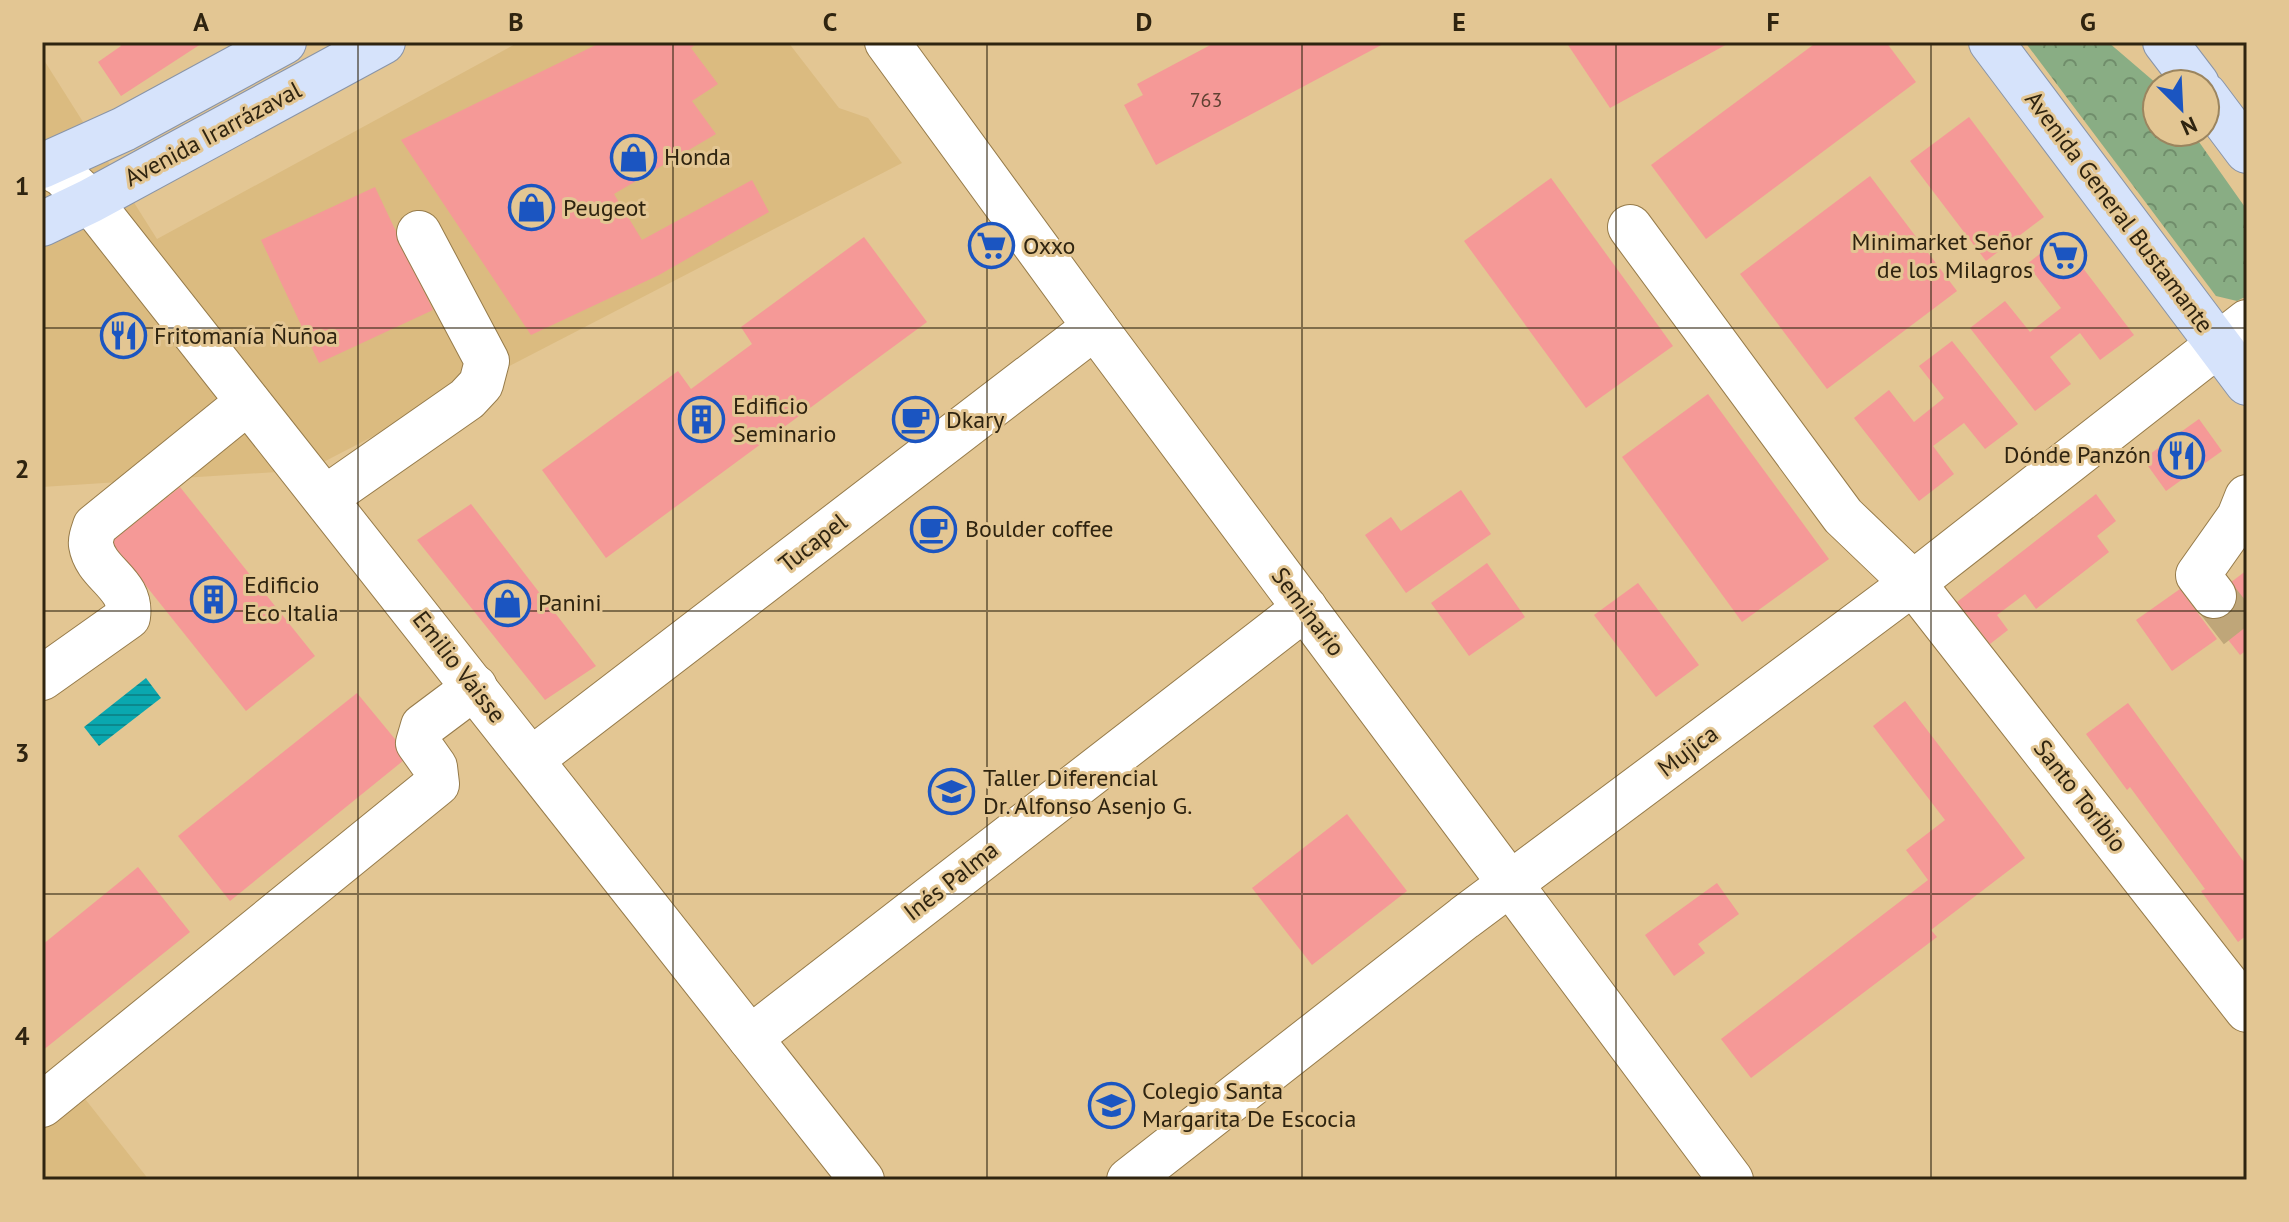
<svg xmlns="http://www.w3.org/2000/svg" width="2289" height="1222" font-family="'PT Sans',sans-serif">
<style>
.built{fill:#dbbb80}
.park{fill:url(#park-crowns)}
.water{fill:url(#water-rules)}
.building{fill:#f59997}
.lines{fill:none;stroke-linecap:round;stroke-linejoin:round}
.minor-tunnel{stroke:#bfa679;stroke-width:44;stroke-dasharray:44 22;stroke-linecap:butt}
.minor-casing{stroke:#967b4a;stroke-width:46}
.major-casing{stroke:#8994a7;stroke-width:46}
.minor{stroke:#fff;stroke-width:44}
.major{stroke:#d6e3fb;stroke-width:44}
.grid{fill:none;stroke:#2f2410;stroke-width:2;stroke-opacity:0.55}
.labels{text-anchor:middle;stroke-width:6;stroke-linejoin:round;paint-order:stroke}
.number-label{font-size:20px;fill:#604132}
.street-label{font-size:24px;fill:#2f2410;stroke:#e3c693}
.poi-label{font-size:24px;fill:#2f2410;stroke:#e3c693;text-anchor:start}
.neatline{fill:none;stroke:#2f2410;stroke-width:3}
.grid-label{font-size:26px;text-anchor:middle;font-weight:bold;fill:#2f2410}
</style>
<defs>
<pattern id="park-crowns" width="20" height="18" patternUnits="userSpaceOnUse" patternTransform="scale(2)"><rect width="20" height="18" fill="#89ad84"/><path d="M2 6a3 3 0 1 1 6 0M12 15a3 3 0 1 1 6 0" fill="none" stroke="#708d6b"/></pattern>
<pattern id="water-rules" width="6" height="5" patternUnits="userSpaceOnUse" patternTransform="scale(2)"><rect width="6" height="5" fill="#0aa7af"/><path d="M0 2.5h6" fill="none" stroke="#0b888d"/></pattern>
</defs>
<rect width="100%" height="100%" fill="#e3c693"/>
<g class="built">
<path d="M519,42H788L839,108L868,118L902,163L308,470L42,487V57L157,239Z"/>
<path d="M67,1076L149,1180H42V1097Z"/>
</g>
<path class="park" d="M2025,42H2108L2157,84V132H2192L2247,210V296L2237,301L2216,296Z"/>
<path class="water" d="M146,678L161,698L99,746L84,727Z"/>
<g class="building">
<path d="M118,42H204L121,96L98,62L121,46Z"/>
<path d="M602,42H699L691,48L718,84L692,101L716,134L614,194L642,240L752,180L769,212L659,275L531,335L401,140Z"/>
<path d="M1216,42H1387L1156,165L1124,105L1143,95L1137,84Z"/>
<path d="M1566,42H1731L1610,108Z"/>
<path d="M1817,42H1886L1916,82L1706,239L1651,165Z"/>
<path d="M1969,117L2044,217L1986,261L1910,161Z"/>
<path d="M1870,176L1957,291L1827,389L1740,274Z"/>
<path d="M1551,178L1673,346L1586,408L1464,241Z"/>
<path d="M375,187L433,310L319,363L261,240Z"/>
<path d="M864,237L927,322L606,558L542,470L678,371L691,389L752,344L741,327Z"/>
<path d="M2060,238L2134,335L2100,360L2080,333L2050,357L2071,384L2035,411L1970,328L2005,301L2030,332L2061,308L2027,264Z"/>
<path d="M1952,341L2018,424L1985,449L1964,423L1933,446L1954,474L1919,501L1854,418L1889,390L1914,422L1944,398L1919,366Z"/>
<path d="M1708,394L1829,559L1742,622L1622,457Z"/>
<path d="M2199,419L2222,451L2166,491L2143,459Z"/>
<path d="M180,487L315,656L246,711L111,542Z"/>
<path d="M1461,490L1491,534L1406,593L1365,535L1391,517L1401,531Z"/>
<path d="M2096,494L2116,521L2097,536L2109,552L2036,609L2025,594L1997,615L2008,630L1990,644L1957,602Z"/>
<path d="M471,504L596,666L545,700L417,540Z"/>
<path d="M1487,563L1525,617L1469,656L1431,603Z"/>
<path d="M2247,570V650L2240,655L2201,605Z"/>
<path d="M1638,583L1699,665L1656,697L1594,615Z"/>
<path d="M2180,589L2217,639L2172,671L2136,620Z"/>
<path d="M357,693L409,756L230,901L178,836Z"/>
<path d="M1905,701L2025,858L1931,930L1937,937L1751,1078L1721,1039L1928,880L1906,850L1945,820L1873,726Z"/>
<path d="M2128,703L2247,866V935L2238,942L2201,891L2205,889L2130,787L2127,790L2086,734Z"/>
<path d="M1347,814L1407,891L1312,965L1252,888Z"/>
<path d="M138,867L190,932L42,1051V945Z"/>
<path d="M1717,883L1739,914L1698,944L1705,953L1674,976L1645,935Z"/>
</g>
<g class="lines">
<path class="minor-tunnel" d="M2214,596L2247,638"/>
<defs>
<g id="minor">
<path d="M887,42L1095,327L1731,1180"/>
<path d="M45,165L62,174L90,201L862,1180"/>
<path d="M1630,227L1843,516L1913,583L2247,1010"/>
<path d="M325,498L467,399L481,384L487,361L419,233"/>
<path d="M2214,596L2198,575L2239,517L2247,497"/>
<path d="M42,678L128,617C133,583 96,575 91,545C90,540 93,532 95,526L248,402"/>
<path d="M532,759L1095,327"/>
<path d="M750,1038L1305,608"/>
<path d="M42,1105L437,784L435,767L418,743L423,726L475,687"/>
<path d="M1129,1180L1464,918L1913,583L2247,322"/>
</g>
<g id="major">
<path d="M1991,42L2247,383"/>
<path d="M2165,42L2197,84"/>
<path d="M2205,95L2247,151"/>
<path d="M42,166L124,129L284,42"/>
<path d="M42,224L90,201L383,42"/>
</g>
</defs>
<use href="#minor" class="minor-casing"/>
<use href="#major" class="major-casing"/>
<use href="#minor" class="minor"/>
<use href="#major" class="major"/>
</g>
<path class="grid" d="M358,42V1180M673,42V1180M987,42V1180M1302,42V1180M1616,42V1180M1931,42V1180M42,328H2247M42,611H2247M42,894H2247"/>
<defs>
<symbol id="shop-ring" viewBox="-11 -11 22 22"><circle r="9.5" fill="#e3c693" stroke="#1b55c1" stroke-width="1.5"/><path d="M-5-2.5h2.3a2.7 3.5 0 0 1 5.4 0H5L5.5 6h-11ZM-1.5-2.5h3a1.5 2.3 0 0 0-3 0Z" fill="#1b55c1"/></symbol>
<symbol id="supermarket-ring" viewBox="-11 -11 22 22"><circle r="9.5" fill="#e3c693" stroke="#1b55c1" stroke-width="1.5"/><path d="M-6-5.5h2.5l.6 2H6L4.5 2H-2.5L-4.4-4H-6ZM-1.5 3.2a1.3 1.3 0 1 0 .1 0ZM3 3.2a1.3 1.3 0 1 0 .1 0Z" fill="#1b55c1"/></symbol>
<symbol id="restaurant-ring" viewBox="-11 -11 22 22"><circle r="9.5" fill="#e3c693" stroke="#1b55c1" stroke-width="1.5"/><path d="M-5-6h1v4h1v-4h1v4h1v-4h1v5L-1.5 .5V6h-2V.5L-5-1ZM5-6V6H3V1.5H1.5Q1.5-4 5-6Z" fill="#1b55c1"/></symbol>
<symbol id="building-ring" viewBox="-11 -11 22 22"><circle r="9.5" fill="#e3c693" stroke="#1b55c1" stroke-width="1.5"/><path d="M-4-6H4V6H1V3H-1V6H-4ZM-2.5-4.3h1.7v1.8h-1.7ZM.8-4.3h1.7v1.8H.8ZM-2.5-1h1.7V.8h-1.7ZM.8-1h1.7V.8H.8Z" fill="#1b55c1"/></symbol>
<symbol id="cafe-ring" viewBox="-11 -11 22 22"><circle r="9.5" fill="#e3c693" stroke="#1b55c1" stroke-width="1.5"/><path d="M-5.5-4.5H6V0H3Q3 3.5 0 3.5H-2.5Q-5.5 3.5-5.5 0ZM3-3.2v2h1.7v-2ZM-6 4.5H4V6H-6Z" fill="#1b55c1"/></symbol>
<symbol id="school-ring" viewBox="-11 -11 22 22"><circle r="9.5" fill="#e3c693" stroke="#1b55c1" stroke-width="1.5"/><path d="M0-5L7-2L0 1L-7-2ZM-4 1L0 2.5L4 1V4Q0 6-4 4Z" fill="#1b55c1"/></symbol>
</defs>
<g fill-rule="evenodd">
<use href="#shop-ring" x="608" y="132" width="51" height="51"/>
<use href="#shop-ring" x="506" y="182" width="51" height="51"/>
<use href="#supermarket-ring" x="966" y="220" width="51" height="51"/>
<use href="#supermarket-ring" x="2038" y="230" width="51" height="51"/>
<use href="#restaurant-ring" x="98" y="310" width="51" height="51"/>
<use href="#building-ring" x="676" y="394" width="51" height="51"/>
<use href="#cafe-ring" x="890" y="394" width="51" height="51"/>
<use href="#restaurant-ring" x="2156" y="430" width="51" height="51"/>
<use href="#cafe-ring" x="908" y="504" width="51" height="51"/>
<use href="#building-ring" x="188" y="574" width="51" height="51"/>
<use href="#shop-ring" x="482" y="578" width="51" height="51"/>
<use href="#school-ring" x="926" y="766" width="51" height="51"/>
<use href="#school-ring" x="1086" y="1080" width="51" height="51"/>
</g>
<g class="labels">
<g class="number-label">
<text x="1206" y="107">763</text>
</g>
<g class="street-label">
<text transform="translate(213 134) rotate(-28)" y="8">Avenida Irarrázaval</text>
<text transform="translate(2119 212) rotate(53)" y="8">Avenida General Bustamante</text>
<text transform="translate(813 543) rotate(-38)" y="8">Tucapel</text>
<text transform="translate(1308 612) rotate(53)" y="8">Seminario</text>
<text transform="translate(459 667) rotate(52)" y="8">Emilio Vaisse</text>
<text transform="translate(1688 751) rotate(-37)" y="8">Mujica</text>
<text transform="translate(2080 796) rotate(52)" y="8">Santo Toribio</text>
<text transform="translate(951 881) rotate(-38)" y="8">Inés Palma</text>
</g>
<g class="poi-label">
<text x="664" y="165">Honda</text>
<text x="563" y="216">Peugeot</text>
<text x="2033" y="250" text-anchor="end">Minimarket Señor<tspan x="2033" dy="28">de los Milagros</tspan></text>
<text x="1023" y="254">Oxxo</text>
<text x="154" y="344">Fritomanía Ñuñoa</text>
<text x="733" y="414">Edificio<tspan x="733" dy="28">Seminario</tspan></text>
<text x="946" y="428">Dkary</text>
<text x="2151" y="463" text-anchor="end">Dónde Panzón</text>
<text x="965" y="537">Boulder coffee</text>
<text x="244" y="593">Edificio<tspan x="244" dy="28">Eco Italia</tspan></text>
<text x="538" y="611">Panini</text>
<text x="983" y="786">Taller Diferencial<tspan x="983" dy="28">Dr. Alfonso Asenjo G.</tspan></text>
<text x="1142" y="1099">Colegio Santa<tspan x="1142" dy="28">Margarita De Escocia</tspan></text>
</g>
</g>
<rect width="2289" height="1222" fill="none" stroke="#e3c693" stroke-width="88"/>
<g transform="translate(2181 108) rotate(156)"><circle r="38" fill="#e3c693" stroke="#9b855f" stroke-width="2"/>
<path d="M0-6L14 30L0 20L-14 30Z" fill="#1b55c1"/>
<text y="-12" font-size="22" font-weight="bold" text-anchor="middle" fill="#2f2410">N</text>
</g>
<rect x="44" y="44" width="2201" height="1134" class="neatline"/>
<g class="grid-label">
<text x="201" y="31">A</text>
<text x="516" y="31">B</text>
<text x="830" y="31">C</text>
<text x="1144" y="31">D</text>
<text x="1459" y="31">E</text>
<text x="1773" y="31">F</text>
<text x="2088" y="31">G</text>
<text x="22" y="195">1</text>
<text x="22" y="478">2</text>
<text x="22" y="762">3</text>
<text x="22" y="1045">4</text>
</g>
</svg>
